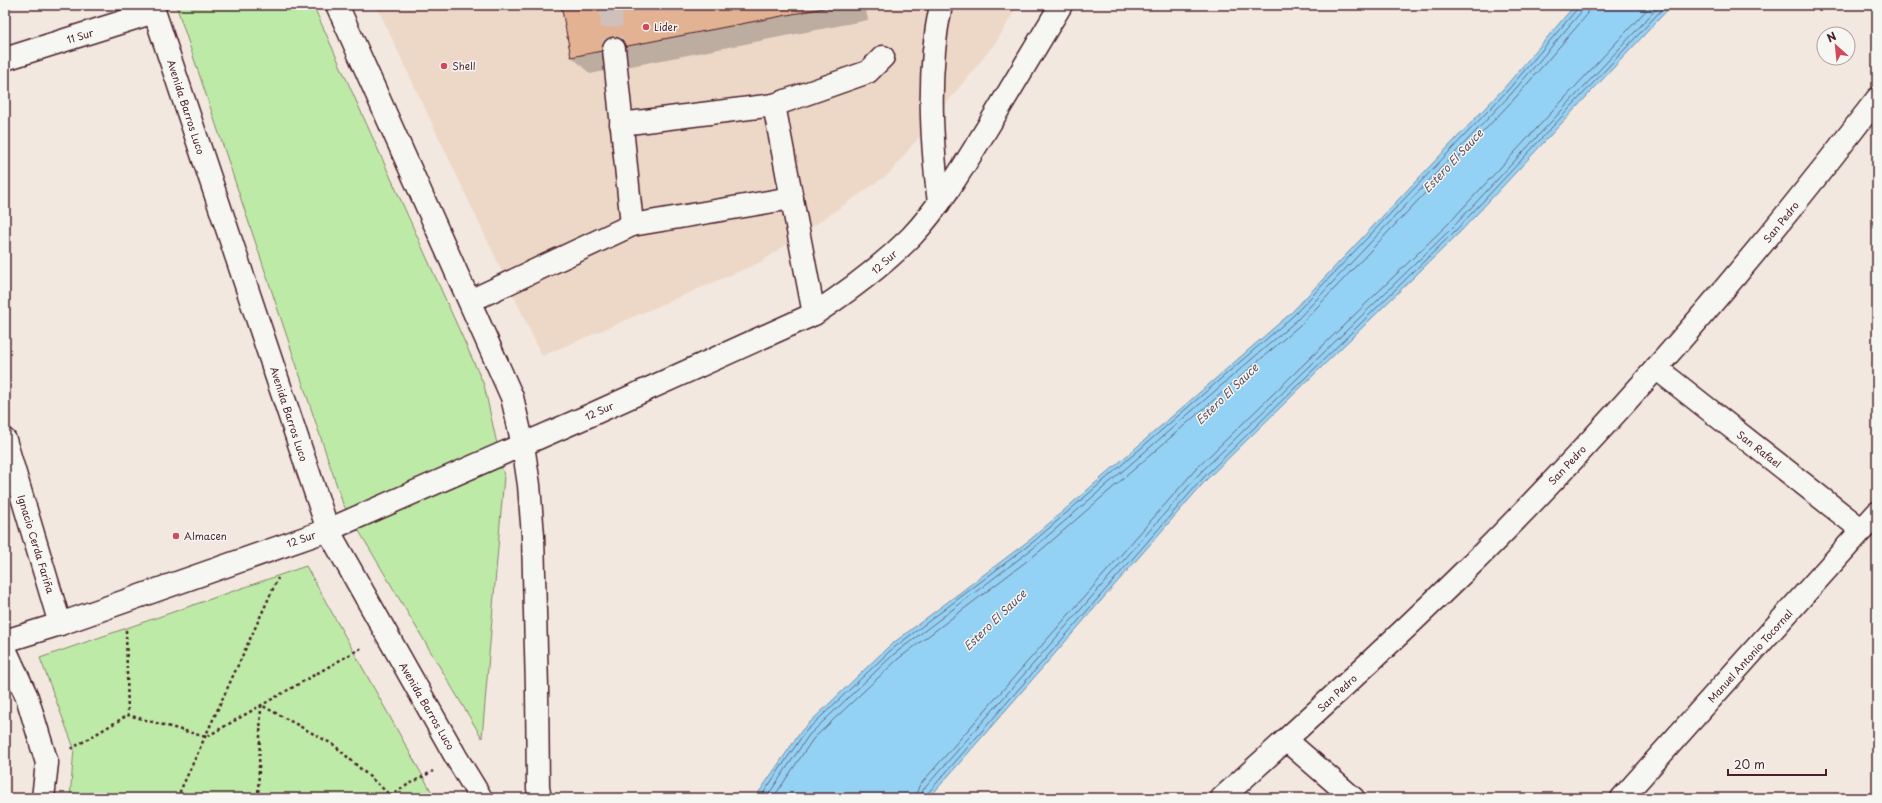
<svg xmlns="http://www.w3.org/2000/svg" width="1882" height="803" font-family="'Playpen Sans',sans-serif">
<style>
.built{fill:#edd8c8}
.green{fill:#beeaa7;stroke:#848469}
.water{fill:#94d2f5;stroke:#768aa4}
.shadow{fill:#0003}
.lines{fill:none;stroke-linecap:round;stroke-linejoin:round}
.shore{stroke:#68677c;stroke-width:1}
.building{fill:#e2b293;stroke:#4a1f2b}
.minor-tunnel{stroke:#d0c0bb;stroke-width:22;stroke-dasharray:22 11;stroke-linecap:butt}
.minor-casing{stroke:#4a1f2b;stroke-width:25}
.major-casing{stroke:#4a1f2b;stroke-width:25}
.path{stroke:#4a1f2b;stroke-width:2.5;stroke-dasharray:3 3;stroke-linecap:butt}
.minor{stroke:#f6f6f2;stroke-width:22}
.major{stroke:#f6f6f2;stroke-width:22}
.poi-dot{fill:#d1495b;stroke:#f6f6f2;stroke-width:1.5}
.labels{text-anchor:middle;stroke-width:3;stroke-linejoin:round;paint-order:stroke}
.poi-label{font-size:10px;fill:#4a1f2b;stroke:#f6f6f2;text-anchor:start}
.street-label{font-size:10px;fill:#4a1f2b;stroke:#f6f6f2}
.water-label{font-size:11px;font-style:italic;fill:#5c4c5e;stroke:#f6f6f2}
</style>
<rect width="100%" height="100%" fill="#f2e8df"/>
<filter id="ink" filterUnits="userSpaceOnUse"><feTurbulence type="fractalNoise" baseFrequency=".025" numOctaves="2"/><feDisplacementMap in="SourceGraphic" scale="8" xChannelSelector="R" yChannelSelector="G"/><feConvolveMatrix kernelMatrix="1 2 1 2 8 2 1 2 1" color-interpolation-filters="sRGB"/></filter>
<g filter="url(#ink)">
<path class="built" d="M376,5H1018L997,41L889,174L761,262L542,356Z"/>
<g class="green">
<path d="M176,5H313L484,385L504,476L482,738L343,504Z"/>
<path d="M306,566L435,798H70L74,748L40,658Z"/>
</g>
<path class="water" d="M1575,5H1672L1460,232L1207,479L929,798H755L802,730L888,647L1031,539L1291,313L1504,88Z"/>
<path class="shadow" d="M562,5H865L868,20L590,74L572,57Z"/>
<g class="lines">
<g class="shore">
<path d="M760,798L805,732L891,650L1033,542L1293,316L1507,91L1577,9L1578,5"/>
<path d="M766,798L809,735L894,654L1036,546L1297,320L1511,94L1581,12L1583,5"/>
<path d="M773,798L813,739L898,659L1040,551L1301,324L1515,98L1586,16L1589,5"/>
<path d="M915,798L919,786L1196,469L1450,222L1651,5"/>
<path d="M921,798L923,790L1200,473L1454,226L1660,5"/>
<path d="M926,798L927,794L1204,477L1457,229L1666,5"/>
</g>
</g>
<path class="building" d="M561,5H839L571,57Z"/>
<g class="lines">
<path class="minor-tunnel" d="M610,5L614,49"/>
<defs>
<g id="minor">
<path d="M5,59L154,12"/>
<path d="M774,105L814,314"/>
<path d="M621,124L774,105L868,72L883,57"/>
<path d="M939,203C931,138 927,70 941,5"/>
<path d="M632,225L792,198"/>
<path d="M470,301L632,225L614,49"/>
<path d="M1656,368L1862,530"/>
<path d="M5,440L60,624"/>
<path d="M5,641L60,624L328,530L586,417L814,314C849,291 881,267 911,237C942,204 965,164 989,125C1013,85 1037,45 1061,5"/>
<path d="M5,649L27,697L47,763L43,798"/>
<path d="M1286,740L1353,798"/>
<path d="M1222,798C1308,720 1393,642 1475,561C1620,416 1753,261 1877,99"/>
<path d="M1622,798L1877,513"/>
</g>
<g id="major">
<path d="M152,5L328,530L456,757L481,798"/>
<path d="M337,5L512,397L523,445L529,485L533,536L537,688L538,788L540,798"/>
</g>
</defs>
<use href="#minor" class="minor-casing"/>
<use href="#major" class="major-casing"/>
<g class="path">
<path d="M126,630L128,715L206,737L363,647"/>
<path d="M71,749L128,715"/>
<path d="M177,798L278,578"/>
<path d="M258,798L261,705L334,745L390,795"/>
<path d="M384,798L433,771"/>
</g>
<use href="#minor" class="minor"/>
<use href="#major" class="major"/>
</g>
</g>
<g class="poi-dot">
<circle cx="646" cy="27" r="4"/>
<circle cx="444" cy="66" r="4"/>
<circle cx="176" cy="536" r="4"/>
</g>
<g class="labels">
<g class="poi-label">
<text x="654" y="31">Lider</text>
<text x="452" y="70">Shell</text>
<text x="184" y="540">Almacen</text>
</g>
<g class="street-label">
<text transform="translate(80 36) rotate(-17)" y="4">11 Sur</text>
<text transform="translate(186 107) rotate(72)" y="4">Avenida Barros Luco</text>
<text transform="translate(1781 222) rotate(-51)" y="4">San Pedro</text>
<text transform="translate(884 262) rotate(-42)" y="4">12 Sur</text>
<text transform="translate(599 411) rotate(-24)" y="4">12 Sur</text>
<text transform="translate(289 414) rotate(72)" y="4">Avenida Barros Luco</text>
<text transform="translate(1759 449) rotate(38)" y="4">San Rafael</text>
<text transform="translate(1567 465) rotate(-47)" y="4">San Pedro</text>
<text transform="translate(301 539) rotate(-19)" y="4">12 Sur</text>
<text transform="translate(36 544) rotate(73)" y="4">Ignacio Cerda Fariña</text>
<text transform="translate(1750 656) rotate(-48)" y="4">Manuel Antonio Tocornal</text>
<text transform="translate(1337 693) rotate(-43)" y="4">San Pedro</text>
<text transform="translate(427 706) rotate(60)" y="4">Avenida Barros Luco</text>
</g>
<g class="water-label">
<text transform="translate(1453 161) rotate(-47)" y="4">Estero El Sauce</text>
<text transform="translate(1227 394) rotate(-44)" y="4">Estero El Sauce</text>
<text transform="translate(995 620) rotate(-44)" y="4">Estero El Sauce</text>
</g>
</g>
<rect width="1882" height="803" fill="none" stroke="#f6f6f2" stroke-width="20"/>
<rect x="10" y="10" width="1862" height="783" fill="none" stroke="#4a1f2b" stroke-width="1.5" filter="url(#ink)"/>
<g transform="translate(1836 46) rotate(333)"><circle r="19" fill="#f6f6f2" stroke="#b1a0a2"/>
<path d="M0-3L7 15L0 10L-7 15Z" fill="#d1495b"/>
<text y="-6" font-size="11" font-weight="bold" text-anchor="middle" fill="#4a1f2b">N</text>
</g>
<path d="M1728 769v6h98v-6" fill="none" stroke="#4a1f2b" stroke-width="2"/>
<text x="1734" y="769" font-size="12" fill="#4a1f2b" stroke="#f6f6f2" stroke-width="3" paint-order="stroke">20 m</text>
</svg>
